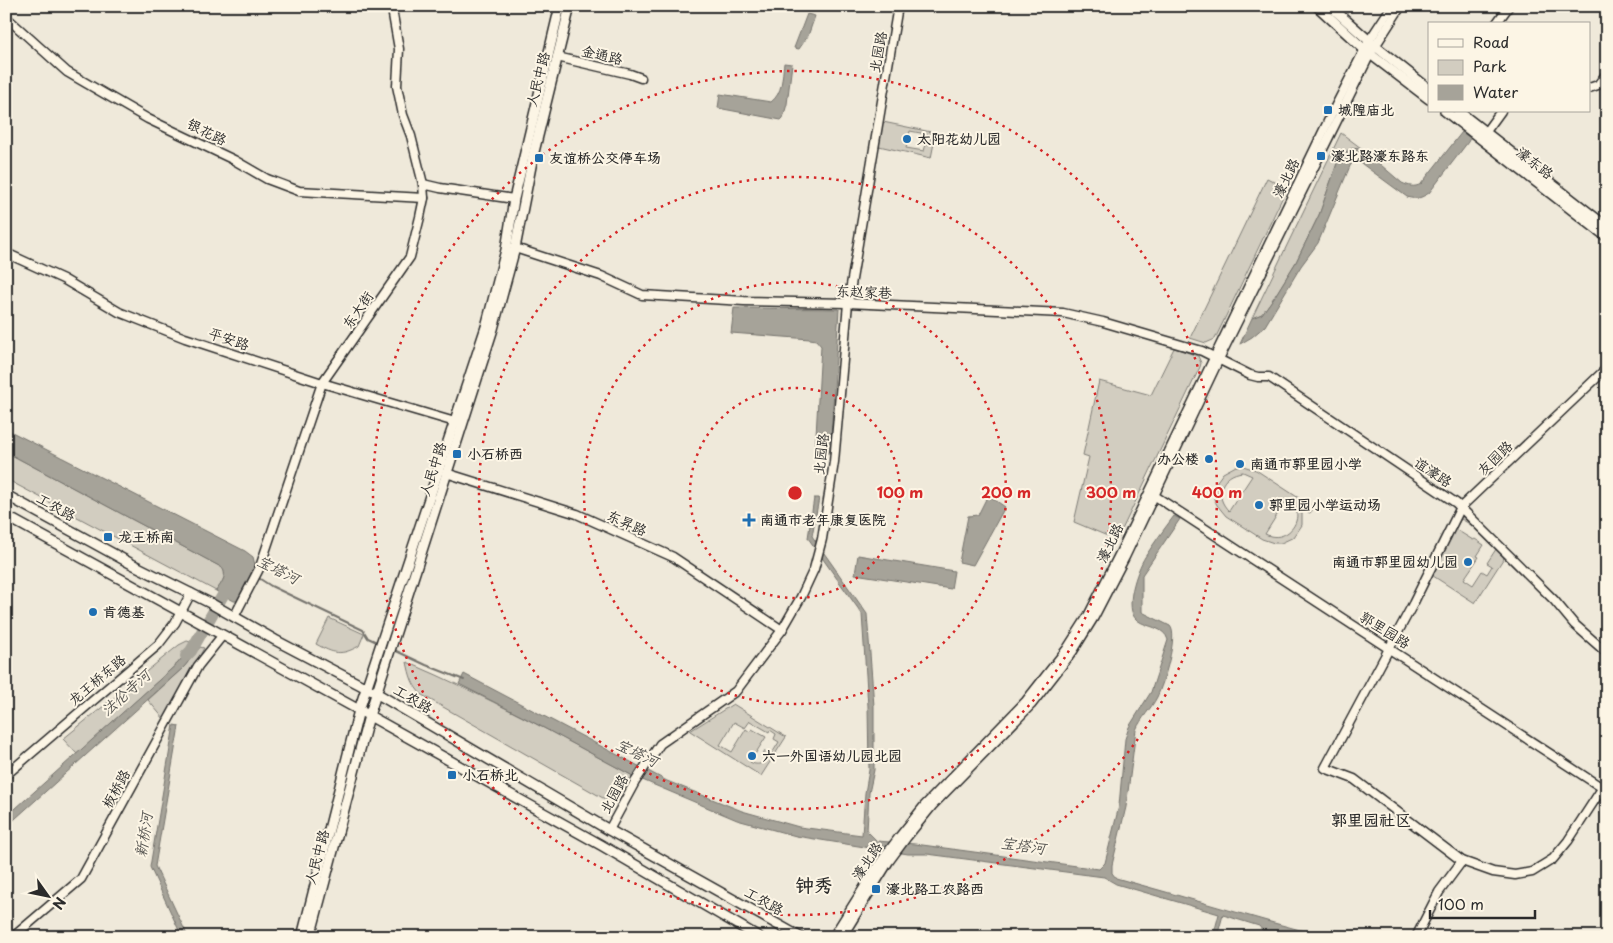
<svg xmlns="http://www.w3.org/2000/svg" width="1613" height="943" font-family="'Playpen Sans','LXGW WenKai TC',sans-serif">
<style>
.green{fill:#d2cdc0;stroke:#7e7c76;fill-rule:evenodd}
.water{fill:#a6a399;stroke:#75736d}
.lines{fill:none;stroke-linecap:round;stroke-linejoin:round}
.stream{stroke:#75736d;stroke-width:2}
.river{stroke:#a6a399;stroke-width:12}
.minor-casing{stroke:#2b2b2b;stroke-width:11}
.major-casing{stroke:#2b2b2b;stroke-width:12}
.minor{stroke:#fcf5e5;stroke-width:8}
.major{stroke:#fcf5e5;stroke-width:9}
.ring{fill:none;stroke:#d62828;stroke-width:2.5;stroke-dasharray:2.5 5}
.poi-dot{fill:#1f6fb2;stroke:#fcf5e5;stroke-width:2}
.labels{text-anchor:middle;stroke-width:4;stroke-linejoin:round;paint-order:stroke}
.street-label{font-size:14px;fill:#2b2b2b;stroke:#fcf5e5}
.poi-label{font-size:14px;font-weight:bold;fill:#2b2b2b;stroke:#fcf5e5;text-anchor:start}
.water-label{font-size:15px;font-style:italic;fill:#565552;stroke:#fcf5e5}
.quarter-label{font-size:16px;font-weight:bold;fill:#2b2b2b;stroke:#fcf5e5}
.district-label{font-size:19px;font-weight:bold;fill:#2b2b2b;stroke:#fcf5e5}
.centre{fill:#d62828;stroke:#fcf5e5;stroke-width:2.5}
.ring-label{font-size:15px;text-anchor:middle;font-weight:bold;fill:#d62828;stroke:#fcf5e5;stroke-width:4;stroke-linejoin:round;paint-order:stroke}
</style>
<rect width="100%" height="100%" fill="#efe9da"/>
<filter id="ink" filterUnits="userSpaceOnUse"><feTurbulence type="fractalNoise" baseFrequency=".02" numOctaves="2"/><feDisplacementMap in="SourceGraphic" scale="10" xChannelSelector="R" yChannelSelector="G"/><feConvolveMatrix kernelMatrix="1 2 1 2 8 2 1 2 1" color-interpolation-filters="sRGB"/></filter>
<g filter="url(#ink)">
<g class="green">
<path d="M883,122L936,133L931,158L879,146ZM910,131L931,135L930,144H926L924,151L906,148Z"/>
<path d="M1341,133L1361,148L1351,149L1340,155L1319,215L1296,262L1275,296L1262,314L1252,318Z"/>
<path d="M1267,178L1287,188L1215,339L1206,343L1190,338Z"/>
<path d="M1174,348L1198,356L1201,363L1200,367L1117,540L1074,522L1089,457L1083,455L1099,381L1151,395Z"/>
<path d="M6,452L221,567C229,574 221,584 216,591L6,479Z"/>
<path d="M1236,466H1243L1256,470L1314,508L1310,513L1302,509V525L1294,537L1281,543H1274L1262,539L1226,516L1217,505L1214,499L1215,484L1223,473ZM1243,472L1252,476L1229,511C1213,496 1221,474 1243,472ZM1287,499C1310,513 1289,546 1265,534Z"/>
<path d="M1465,509L1507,553L1475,603L1430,574ZM1461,519L1480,530L1498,546L1487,563L1492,566L1487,574L1482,571L1473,585L1464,579L1479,557L1477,556L1484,545L1475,539L1473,540L1455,529Z"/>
<path d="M329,618L364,634L359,646C341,656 334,654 316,644Z"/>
<path d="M187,641L194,643L178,663L77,754L63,739L179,645Z"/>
<path d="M200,647L204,648L164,719L148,700L184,667Z"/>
<path d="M407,662C485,695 559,736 633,776C627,785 621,803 610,802L422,695C412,685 410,676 407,662Z"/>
<path d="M733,704L786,737L761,776L690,731ZM750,721L769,732L770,730L776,734L774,739L779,742L771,755L765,751L763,755L768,759C764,764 756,766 750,762L766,737L752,729L750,732L746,729L732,752L720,745L734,722L745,728Z"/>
</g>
<g class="water">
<path d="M807,14L815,16L808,36L799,49L794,48Z"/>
<path d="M784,63L792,64L787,104L783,118L781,120L718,108L720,94L771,102C783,93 782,77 784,63Z"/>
<path d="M1462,132L1470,138L1468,142L1429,193C1421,198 1416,200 1407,197L1358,161H1354L1350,166L1318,243L1301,266L1265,326L1252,337L1240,344L1252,318L1262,314L1275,296L1296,262L1319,215L1340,155L1351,149L1361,148L1402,183C1409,186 1414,188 1421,184Z"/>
<path d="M734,308L839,309L830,453H815L821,346L816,340L810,339L731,333Z"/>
<path d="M6,429L245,551L253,557L255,565L238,601H234L216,591C221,584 229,574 221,567L6,452Z"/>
<path d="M988,495L1005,507L973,565L959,562L968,516L978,515Z"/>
<path d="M814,498H819L812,536L867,614L874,706V770L869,793L867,831L877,841L915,844L1099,869L1105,863L1119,806L1125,739L1129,727L1151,692L1168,640C1164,626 1147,628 1137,620C1123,609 1137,570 1145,557C1154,543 1164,529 1174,516L1180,519L1142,575V612L1170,626C1179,635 1163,685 1157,697C1151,709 1141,718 1136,730L1126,807L1112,865V873L1116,878C1186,897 1256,919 1326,937H1290L1262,930L1259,926L1223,915L1217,937H1213L1219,914L1116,884L1104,877L927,854H908L796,836L737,820L633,776L529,720L459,684L464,674L667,781L742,811L799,827L862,835L865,793L869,770L868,706L862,614L808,538Z"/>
<path d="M858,555L954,571L951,589L855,574Z"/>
<path d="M194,643L200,647L184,667L6,827V817L178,663Z"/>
<path d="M174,725L179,726L155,866L188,937H182L150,867Z"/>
</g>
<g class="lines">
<g class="stream">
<path d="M257,577L271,586L363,630L368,638L379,643"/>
<path d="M392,649L426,665L464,680"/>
</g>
<path class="river" d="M186,656L191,651L231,581"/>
<defs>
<g id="minor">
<path d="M6,17L67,72L148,119L234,160L267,179L299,191L424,198"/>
<path d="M1496,24L1509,6"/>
<path d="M557,57L630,74L641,78"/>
<path d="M1589,88L1598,85L1607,73"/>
<path d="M1482,137L1501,111"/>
<path d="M423,184L440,188L514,199"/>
<path d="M515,248L601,276L642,295L744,301L848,303L1063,313L1103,322L1202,351L1250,375L1258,377H1269L1456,503L1554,600L1574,624L1607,653"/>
<path d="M6,253L63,279L119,312L185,338L322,383L455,422"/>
<path d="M1607,368L1461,507L1413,604L1325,768L1354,779L1462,861L1493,872L1515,875L1532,872L1553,859L1568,841L1607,781"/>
<path d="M446,473L577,514L673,557L782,630"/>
<path d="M1152,494L1607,791"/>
<path d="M234,617L260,567L322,383L410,257L420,217L424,198L423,184L411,136L403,115L397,86L399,49L393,15V6"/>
<path d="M6,775L158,645L175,623L191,593"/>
<path d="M609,830L635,782L660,744L736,691L782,630L801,597L814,569L822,539L834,462L848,303L898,6"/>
<path d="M13,937L81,879L198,666L222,636"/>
<path d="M833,937L877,867L900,836L925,805L1026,701L1067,649L1088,616L1120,553L1334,109L1369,41L1392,6"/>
<path d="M842,937L889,861L906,838L932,806L1031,705L1073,651L1094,617L1125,557L1219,359L1370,54L1401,6"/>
<path d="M1416,937L1439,892L1462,861"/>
</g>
<g id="major">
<path d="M1317,6L1365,50L1429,99"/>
<path d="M1330,6L1375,46L1429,89"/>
<path d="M1445,111L1607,237"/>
<path d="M1458,111L1607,227"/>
<path d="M6,495L130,563L210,603L275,640L376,693L609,830L800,937"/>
<path d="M6,516L359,710L601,845L759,937"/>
<path d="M302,937L359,710L486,327L506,250L514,199L560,6"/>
<path d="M310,937L369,716L493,329L515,248L533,156L570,6"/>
</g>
</defs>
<use href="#minor" class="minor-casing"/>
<use href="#major" class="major-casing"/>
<use href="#minor" class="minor"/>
<use href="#major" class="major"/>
</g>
</g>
<g class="ring">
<circle cx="795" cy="493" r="105"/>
<circle cx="795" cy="493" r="211"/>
<circle cx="795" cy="493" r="316"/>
<circle cx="795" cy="493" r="422"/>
</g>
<g class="poi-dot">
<rect x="1323" y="105" width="10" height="10" rx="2.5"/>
<circle cx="907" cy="139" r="5"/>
<rect x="1316" y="151" width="10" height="10" rx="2.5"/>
<rect x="534" y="153" width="10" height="10" rx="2.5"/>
<rect x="452" y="449" width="10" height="10" rx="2.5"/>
<circle cx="1209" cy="459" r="5"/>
<circle cx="1240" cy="464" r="5"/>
<circle cx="1259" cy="505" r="5"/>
<path d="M746.5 512.5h5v5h5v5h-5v5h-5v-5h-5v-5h5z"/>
<rect x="103" y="532" width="10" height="10" rx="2.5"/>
<circle cx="1468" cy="562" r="5"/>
<circle cx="93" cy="612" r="5"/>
<circle cx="752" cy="756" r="5"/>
<rect x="447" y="770" width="10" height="10" rx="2.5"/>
<rect x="871" y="884" width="10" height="10" rx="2.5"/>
</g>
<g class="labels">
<g class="street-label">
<text transform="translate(878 52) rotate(-80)" y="5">北园路</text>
<text transform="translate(602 55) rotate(13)" y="5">金通路</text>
<text transform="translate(538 79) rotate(-76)" y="5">人民中路</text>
<text transform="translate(207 132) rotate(26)" y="5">银花路</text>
<text transform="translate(1535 163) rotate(38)" y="5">濠东路</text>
<text transform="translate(1286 178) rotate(-64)" y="5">濠北路</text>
<text transform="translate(864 292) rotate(2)" y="5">东赵家巷</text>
<text transform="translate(358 310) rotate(-55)" y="5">东大街</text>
<text transform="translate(229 339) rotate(18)" y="5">平安路</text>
<text transform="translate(821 454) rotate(-83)" y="5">北园路</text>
<text transform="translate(1495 458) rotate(-44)" y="5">友园路</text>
<text transform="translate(433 469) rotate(-72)" y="5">人民中路</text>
<text transform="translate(1433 472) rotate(34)" y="5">谊濠路</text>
<text transform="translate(56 507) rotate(29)" y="5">工农路</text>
<text transform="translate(627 523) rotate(24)" y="5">东昇路</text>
<text transform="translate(1110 543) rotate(-64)" y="5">濠北路</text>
<text transform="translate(1385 630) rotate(32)" y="5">郭里园路</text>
<text transform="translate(97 680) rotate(-40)" y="5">龙王桥东路</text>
<text transform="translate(413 699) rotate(30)" y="5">工农路</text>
<text transform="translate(116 789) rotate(-61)" y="5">板桥路</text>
<text transform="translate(614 794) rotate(-61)" y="5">北园路</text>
<text transform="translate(317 857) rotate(-75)" y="5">人民中路</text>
<text transform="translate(867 861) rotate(-56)" y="5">濠北路</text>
<text transform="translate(764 901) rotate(29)" y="5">工农路</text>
</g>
<g class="poi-label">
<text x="1338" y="115">城隍庙北</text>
<text x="917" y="144">太阳花幼儿园</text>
<text x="1331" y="161">濠北路濠东路东</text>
<text x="549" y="163">友谊桥公交停车场</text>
<text x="467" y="459">小石桥西</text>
<text x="1199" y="464" text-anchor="end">办公楼</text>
<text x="1250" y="469">南通市郭里园小学</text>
<text x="1269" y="510">郭里园小学运动场</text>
<text x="760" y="525">南通市老年康复医院</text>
<text x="118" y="542">龙王桥南</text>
<text x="1458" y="567" text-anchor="end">南通市郭里园幼儿园</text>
<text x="103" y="617">肯德基</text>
<text x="762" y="761">六一外国语幼儿园北园</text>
<text x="462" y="780">小石桥北</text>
<text x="886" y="894">濠北路工农路西</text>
</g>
<g class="water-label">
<text transform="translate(278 570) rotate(27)" y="5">宝塔河</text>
<text transform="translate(126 693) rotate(-42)" y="5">法伦寺河</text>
<text transform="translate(637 753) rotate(26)" y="5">宝塔河</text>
<text transform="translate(144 835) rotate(-81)" y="5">新桥河</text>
<text transform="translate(1023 846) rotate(8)" y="5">宝塔河</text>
</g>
<g class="quarter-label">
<text x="1371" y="826">郭里园社区</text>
</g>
<g class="district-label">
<text x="814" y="892">钟秀</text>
</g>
</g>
<circle cx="795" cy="493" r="8" class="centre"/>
<g class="ring-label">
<text x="900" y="498">100 m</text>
<text x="1006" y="498">200 m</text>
<text x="1111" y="498">300 m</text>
<text x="1217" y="498">400 m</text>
</g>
<rect width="1613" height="943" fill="none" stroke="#fcf5e5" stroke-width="25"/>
<rect x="12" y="12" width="1588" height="918" fill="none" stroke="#2b2b2b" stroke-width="2" filter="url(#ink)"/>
<rect x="1428" y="22" width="162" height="90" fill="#fcf5e5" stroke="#a8a49b"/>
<rect x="1438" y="39" width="25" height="8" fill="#fcf5e5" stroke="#a8a49b"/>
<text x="1473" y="48" font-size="15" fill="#2b2b2b">Road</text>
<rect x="1438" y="60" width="25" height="15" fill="#d2cdc0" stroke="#a8a49b"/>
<text x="1473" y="72" font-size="15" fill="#2b2b2b">Park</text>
<rect x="1438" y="85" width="25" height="15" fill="#a6a399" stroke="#a8a49b"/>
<text x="1473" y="98" font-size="15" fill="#2b2b2b">Water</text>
<g transform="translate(48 896) rotate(123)" stroke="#fcf5e5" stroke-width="4" paint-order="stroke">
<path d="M0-4L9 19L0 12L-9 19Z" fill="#2b2b2b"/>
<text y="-8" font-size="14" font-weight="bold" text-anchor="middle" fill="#2b2b2b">N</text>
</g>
<path d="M1430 910v8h105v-8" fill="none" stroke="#2b2b2b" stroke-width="2.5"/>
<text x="1438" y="910" font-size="15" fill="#2b2b2b" stroke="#fcf5e5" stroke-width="4" paint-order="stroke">100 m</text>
</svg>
